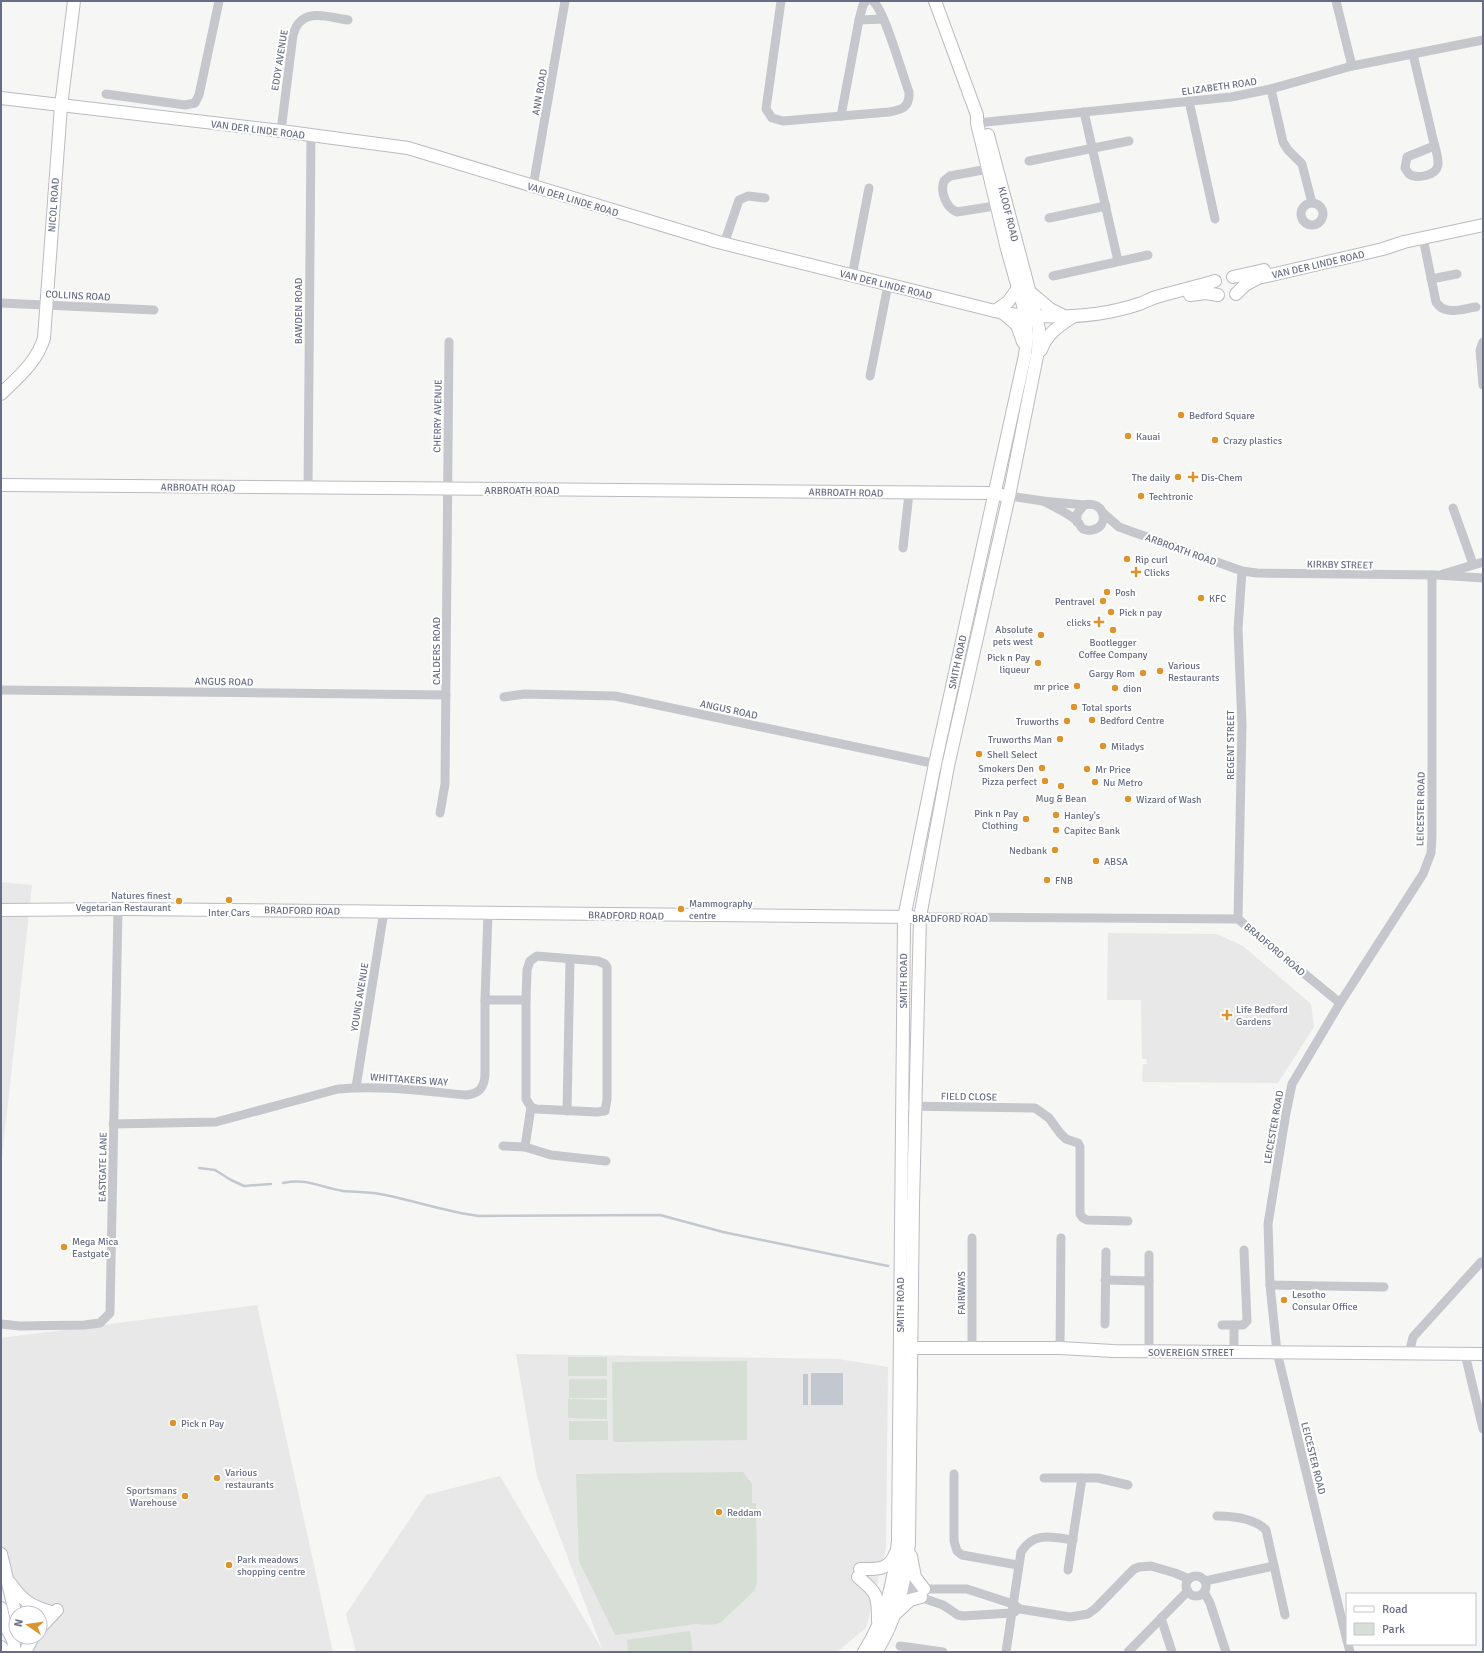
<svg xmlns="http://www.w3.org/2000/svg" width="1484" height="1653" font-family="Signika,sans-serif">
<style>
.built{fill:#e7e8e7}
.green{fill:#d6ded6}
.water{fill:#c3c8d0}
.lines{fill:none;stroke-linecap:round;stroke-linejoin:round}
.stream{stroke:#c3c8d0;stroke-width:2.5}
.secondary-casing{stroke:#babbc2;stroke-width:14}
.street{stroke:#c5c7cc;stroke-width:9}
.secondary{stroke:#fff;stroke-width:12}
.poi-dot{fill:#dc942f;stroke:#fff;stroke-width:1.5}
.labels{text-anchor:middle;stroke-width:4;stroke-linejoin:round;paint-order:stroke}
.street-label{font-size:10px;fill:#676d84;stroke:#fff}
.poi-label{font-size:10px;fill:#676d84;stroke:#fff;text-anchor:start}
</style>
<rect width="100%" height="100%" fill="#f6f7f4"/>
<g class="built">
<path d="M1,882L32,885L1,1166Z"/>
<path d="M1108,933L1217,934L1243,946L1311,1004L1314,1027L1278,1083L1142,1082L1143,1064H1147L1146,1059H1142L1141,1000H1107Z"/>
<path d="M257,1305L333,1652H24L20,1637H40V1613H16V1623L1,1543V1338Z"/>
<path d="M516,1354L838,1359L888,1367L886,1548L866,1628L837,1652H356L346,1614L426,1495L500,1476L603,1651L537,1476Z"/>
</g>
<g class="green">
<rect x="568" y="1357" width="39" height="19"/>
<path d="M747,1361V1440L613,1442L612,1362Z"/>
<rect x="569" y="1379" width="38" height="19"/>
<path d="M568,1399L607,1400V1419L568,1418Z"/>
<rect x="569" y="1421" width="39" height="19"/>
<path d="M743,1472L752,1484V1503H756L757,1582L754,1591L721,1622C713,1626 705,1625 696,1624L615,1635L579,1561L576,1474Z"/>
<path d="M690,1631L693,1652H628L627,1640Z"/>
</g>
<g class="water">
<rect x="811" y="1373" width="32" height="32"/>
<rect x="803" y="1374" width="5" height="31"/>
</g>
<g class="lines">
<g class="stream">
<path d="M199,1168L215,1170L231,1180L244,1186L271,1184"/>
<path d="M283,1183C308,1178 319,1187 343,1191C355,1192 368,1192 380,1194C413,1200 445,1212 479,1216L660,1215L723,1232L888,1266"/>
</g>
<defs>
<g id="secondary">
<path d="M1,98L281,131L408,148L718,242L1003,313C1048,319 1097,318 1139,304C1145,302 1150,299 1156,297C1176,291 1196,287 1215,281"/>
<path d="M1233,277L1264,270"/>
<path d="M1030,292L1050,309L1062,315"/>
<path d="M1236,294L1245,285L1258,278L1383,249L1404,242L1483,225"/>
<path d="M1190,295L1206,293L1218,295"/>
<path d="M995,311L1008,302L1018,288"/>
<path d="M1003,313L1017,325L1023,342"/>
<path d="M1041,350C1047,333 1059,326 1074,316"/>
<path d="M1,394C18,377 37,362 44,338L61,106L74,1"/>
<path d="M1,485L994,493L1002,495"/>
<path d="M1,910L124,909L912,917"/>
<path d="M904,1348H1060L1113,1351L1483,1354"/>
<path d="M1,1554L16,1616"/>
<path d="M911,1556L915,1577L924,1589"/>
<path d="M860,1569C875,1569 889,1571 895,1554"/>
<path d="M858,1577C878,1593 878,1596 878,1621"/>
<path d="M10,1583C23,1601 30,1606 51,1612"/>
<path d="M1,1608L5,1625L13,1640L15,1652"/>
<path d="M896,1613L910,1600L921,1597"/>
<path d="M40,1628L57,1610"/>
<path d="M1,1647L5,1652"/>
<path d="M25,1652L33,1637"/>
<path d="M864,1652C886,1617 894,1582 898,1541L904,918L935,764L1025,355L1027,337L1026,316L1007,249L977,123V115L935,1"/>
<path d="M876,1652C897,1619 906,1581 909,1543L913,1204L920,917L948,766L1009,496L1038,351L1039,329L1036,316L988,135"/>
</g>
</defs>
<use href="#secondary" class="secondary-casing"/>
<g class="street">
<path d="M781,1L766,109L772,118L783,121L889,112C902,110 910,107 909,92C902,74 885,11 873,1"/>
<path d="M1336,1L1352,66"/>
<path d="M859,20L883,19"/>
<path d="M1413,54C1419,81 1426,108 1432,135C1434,144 1439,157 1438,165C1436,176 1417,179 1409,174L1405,168L1407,157L1434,146"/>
<path d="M1271,89L1283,142L1288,150L1302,164L1312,203"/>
<path d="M106,94L185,105L195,103L199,95L219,1"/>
<path d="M1189,101L1215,219"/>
<path d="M1084,112L1118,261"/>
<path d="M841,116L859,20L863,5L866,1"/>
<path d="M977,123L1231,97L1271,89L1352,66L1483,40"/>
<path d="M281,131L293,35C301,6 326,17 348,20"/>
<path d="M1029,161L1129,141"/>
<path d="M994,168L950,176L944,181C940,192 946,208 957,212L1001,205"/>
<path d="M533,187L565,1"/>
<circle cx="1312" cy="214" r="11"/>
<path d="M1049,218L1106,206"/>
<path d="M1423,238L1436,302C1445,316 1461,309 1476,307"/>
<path d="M724,244L739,200L748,196L765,198"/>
<path d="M852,276L869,188"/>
<path d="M1053,276L1148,255"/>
<path d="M1431,279L1457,274"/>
<path d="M1,303L154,310"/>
<path d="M1483,342L1480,350L1483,385"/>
<path d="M870,376L888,285"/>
<path d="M308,488L311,135"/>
<path d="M1009,496L1043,501L1084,505"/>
<path d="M1043,501C1053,506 1070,514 1078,522C1080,524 1080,527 1083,529C1086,530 1089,531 1092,530C1110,528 1106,499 1084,505L1077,514V522"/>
<path d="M1453,508L1473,564"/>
<path d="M1103,513L1119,527L1242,571L1257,573L1437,575L1483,578"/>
<path d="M903,548L909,493"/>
<path d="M1443,574L1483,562"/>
<path d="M1,690L446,695"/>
<path d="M504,697L524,694L615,696L941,765"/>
<path d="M440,813L445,784L449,342"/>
<path d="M920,917L1238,919L1340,1003"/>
<path d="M1238,919L1242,725L1238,629L1242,571"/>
<path d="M537,956L598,961L605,964L607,967V1099L605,1111L597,1112L536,1109L531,1107L526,1099V1000L527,970L530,961Z"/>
<path d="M485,1000H526"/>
<path d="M356,1087L384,911"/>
<path d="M903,1106L1035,1108L1049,1118L1060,1133L1066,1139L1078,1143L1080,1147V1214L1083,1218L1087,1220L1128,1221"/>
<path d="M567,1111L570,960"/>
<path d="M113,1124L216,1122L338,1089C382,1085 422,1091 466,1095C479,1094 484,1088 485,1075V1000L488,913"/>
<path d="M503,1146L525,1147L551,1155L606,1161"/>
<path d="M525,1147L531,1107"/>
<path d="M1149,1255V1351"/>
<path d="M1105,1280L1149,1281"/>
<path d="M1270,1285L1384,1287"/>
<path d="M1,1324L20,1326L84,1325L100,1323L110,1313L118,909"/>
<path d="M1105,1324L1106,1252"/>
<path d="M1222,1325H1243L1247,1321L1244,1250"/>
<path d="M1234,1325V1352"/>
<path d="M972,1348V1238"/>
<path d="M1060,1348L1061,1238"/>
<path d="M1409,1354L1413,1337L1481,1262"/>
<path d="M1465,1354L1483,1429"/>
<path d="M954,1474V1541L957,1551L962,1555L1018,1565"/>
<path d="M1044,1478H1098L1128,1485"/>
<path d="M1217,1516C1234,1516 1254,1518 1266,1530L1285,1615"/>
<path d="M1068,1570L1082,1478"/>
<circle cx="1196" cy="1586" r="10"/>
<path d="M898,1581L924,1589H967L1013,1604L1020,1609L1070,1617L1088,1614L1096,1608L1127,1576L1134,1569L1139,1567L1151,1566L1175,1573L1189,1579"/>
<path d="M1205,1581L1274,1566"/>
<path d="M896,1589L943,1605L958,1615L963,1616L1011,1613L1015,1612"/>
<path d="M1204,1592L1210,1603L1226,1652"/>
<path d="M1161,1618L1172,1652"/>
<path d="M1347,1641L1277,1352L1270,1285L1268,1224L1286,1113L1292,1084L1340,1003L1423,874L1431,853L1432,837V575"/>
<path d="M1348,1644L1350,1652"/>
<path d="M900,1646L943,1652"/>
<path d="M1006,1652L1021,1552C1034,1531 1052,1537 1073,1540"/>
<path d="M1128,1652L1188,1591"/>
</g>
<use href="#secondary" class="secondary"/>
</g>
<g class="poi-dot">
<circle cx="1181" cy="415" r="4"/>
<circle cx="1128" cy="436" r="4"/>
<circle cx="1215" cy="440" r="4"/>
<circle cx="1178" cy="477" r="4"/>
<path d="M1191 471h4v4h4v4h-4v4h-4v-4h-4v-4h4z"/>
<circle cx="1141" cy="496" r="4"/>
<circle cx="1127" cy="559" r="4"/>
<path d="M1134 566h4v4h4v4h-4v4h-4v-4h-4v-4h4z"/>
<circle cx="1107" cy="592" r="4"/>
<circle cx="1201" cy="598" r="4"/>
<circle cx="1103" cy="601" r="4"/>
<circle cx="1111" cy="612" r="4"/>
<path d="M1097 616h4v4h4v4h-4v4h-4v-4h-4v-4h4z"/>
<circle cx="1113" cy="630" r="4"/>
<circle cx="1041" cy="635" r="4"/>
<circle cx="1038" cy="663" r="4"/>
<circle cx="1160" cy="671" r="4"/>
<circle cx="1143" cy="673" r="4"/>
<circle cx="1077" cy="686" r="4"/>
<circle cx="1115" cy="688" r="4"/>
<circle cx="1074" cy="707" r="4"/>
<circle cx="1092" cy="720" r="4"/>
<circle cx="1067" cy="721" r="4"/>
<circle cx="1060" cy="739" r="4"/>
<circle cx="1103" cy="746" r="4"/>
<circle cx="979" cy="754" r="4"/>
<circle cx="1042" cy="768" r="4"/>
<circle cx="1087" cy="769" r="4"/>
<circle cx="1045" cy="781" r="4"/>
<circle cx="1095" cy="782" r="4"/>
<circle cx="1061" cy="786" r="4"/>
<circle cx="1128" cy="799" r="4"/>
<circle cx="1056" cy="815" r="4"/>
<circle cx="1026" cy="819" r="4"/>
<circle cx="1056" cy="830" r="4"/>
<circle cx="1055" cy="850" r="4"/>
<circle cx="1096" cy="861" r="4"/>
<circle cx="1047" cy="880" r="4"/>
<circle cx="229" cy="900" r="4"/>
<circle cx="179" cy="901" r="4"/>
<circle cx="681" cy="909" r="4"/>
<path d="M1225 1009h4v4h4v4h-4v4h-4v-4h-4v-4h4z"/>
<circle cx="64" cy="1247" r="4"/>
<circle cx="1284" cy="1300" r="4"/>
<circle cx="173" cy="1423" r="4"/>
<circle cx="217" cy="1478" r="4"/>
<circle cx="185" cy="1496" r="4"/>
<circle cx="719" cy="1512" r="4"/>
<circle cx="229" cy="1565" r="4"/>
</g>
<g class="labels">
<g class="street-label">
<text transform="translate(279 60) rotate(-81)" y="4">EDDY AVENUE</text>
<text transform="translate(1219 86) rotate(-8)" y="4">ELIZABETH ROAD</text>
<text transform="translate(539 92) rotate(-80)" y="4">ANN ROAD</text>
<text transform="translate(258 129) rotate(7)" y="4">VAN DER LINDE ROAD</text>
<text transform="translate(573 199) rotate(17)" y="4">VAN DER LINDE ROAD</text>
<text transform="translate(53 205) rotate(-86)" y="4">NICOL ROAD</text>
<text transform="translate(1009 214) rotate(76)" y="4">KLOOF ROAD</text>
<text transform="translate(1318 264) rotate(-13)" y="4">VAN DER LINDE ROAD</text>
<text transform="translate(886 284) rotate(14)" y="4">VAN DER LINDE ROAD</text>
<text transform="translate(78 295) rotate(3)" y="4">COLLINS ROAD</text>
<text transform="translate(298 311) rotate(-90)" y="4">BAWDEN ROAD</text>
<text transform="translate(437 416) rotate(-89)" y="4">CHERRY AVENUE</text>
<text transform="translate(198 487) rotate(1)" y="4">ARBROATH ROAD</text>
<text x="522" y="494">ARBROATH ROAD</text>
<text transform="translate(846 492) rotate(1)" y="4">ARBROATH ROAD</text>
<text transform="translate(1181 549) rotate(20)" y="4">ARBROATH ROAD</text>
<text transform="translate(1340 564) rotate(1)" y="4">KIRKBY STREET</text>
<text transform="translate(436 651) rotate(-90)" y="4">CALDERS ROAD</text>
<text transform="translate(957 662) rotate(-78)" y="4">SMITH ROAD</text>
<text transform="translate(224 681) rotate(1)" y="4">ANGUS ROAD</text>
<text transform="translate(729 709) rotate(12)" y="4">ANGUS ROAD</text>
<text transform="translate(1230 745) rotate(-90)" y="4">REGENT STREET</text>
<text transform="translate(1420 809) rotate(-89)" y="4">LEICESTER ROAD</text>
<text transform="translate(302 910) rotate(1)" y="4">BRADFORD ROAD</text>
<text transform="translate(626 915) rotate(1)" y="4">BRADFORD ROAD</text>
<text x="950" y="922">BRADFORD ROAD</text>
<text transform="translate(1275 949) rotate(40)" y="4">BRADFORD ROAD</text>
<text transform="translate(903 981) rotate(-90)" y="4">SMITH ROAD</text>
<text transform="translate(359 997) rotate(-81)" y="4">YOUNG AVENUE</text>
<text transform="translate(409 1079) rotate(4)" y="4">WHITTAKERS WAY</text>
<text transform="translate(969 1096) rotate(1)" y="4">FIELD CLOSE</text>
<text transform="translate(1273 1127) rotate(-80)" y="4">LEICESTER ROAD</text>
<text transform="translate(102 1167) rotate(-89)" y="4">EASTGATE LANE</text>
<text transform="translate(961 1293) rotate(-90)" y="4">FAIRWAYS</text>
<text transform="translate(900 1305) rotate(-90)" y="4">SMITH ROAD</text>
<text x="1191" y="1356">SOVEREIGN STREET</text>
<text transform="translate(1314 1458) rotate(76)" y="4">LEICESTER ROAD</text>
</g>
<g class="poi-label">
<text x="1189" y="419">Bedford Square</text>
<text x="1136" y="440">Kauai</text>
<text x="1223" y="444">Crazy plastics</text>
<text x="1170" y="481" text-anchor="end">The daily</text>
<text x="1201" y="481">Dis-Chem</text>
<text x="1149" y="500">Techtronic</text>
<text x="1135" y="563">Rip curl</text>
<text x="1144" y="576">Clicks</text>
<text x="1115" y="596">Posh</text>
<text x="1209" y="602">KFC</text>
<text x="1095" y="605" text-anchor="end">Pentravel</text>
<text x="1119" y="616">Pick n pay</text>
<text x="1091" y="626" text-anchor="end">clicks</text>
<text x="1033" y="633" text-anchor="end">Absolute<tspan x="1033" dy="12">pets west</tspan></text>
<text x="1113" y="646" text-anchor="middle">Bootlegger<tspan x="1113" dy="12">Coffee Company</tspan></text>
<text x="1030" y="661" text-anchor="end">Pick n Pay<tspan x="1030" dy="12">liqueur</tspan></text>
<text x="1168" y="669">Various<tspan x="1168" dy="12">Restaurants</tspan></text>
<text x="1135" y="677" text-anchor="end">Gargy Rom</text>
<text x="1069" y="690" text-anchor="end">mr price</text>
<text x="1123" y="692">dion</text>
<text x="1082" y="711">Total sports</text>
<text x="1100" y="724">Bedford Centre</text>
<text x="1059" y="725" text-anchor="end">Truworths</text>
<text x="1052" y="743" text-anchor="end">Truworths Man</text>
<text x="1111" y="750">Miladys</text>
<text x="987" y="758">Shell Select</text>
<text x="1034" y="772" text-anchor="end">Smokers Den</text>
<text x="1095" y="773">Mr Price</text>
<text x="1037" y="785" text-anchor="end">Pizza perfect</text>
<text x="1103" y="786">Nu Metro</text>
<text x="1061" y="802" text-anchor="middle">Mug &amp; Bean</text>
<text x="1136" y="803">Wizard of Wash</text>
<text x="1018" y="817" text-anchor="end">Pink n Pay<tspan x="1018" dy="12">Clothing</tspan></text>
<text x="1064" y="819">Hanley's</text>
<text x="1064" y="834">Capitec Bank</text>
<text x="1047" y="854" text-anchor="end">Nedbank</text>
<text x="1104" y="865">ABSA</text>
<text x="1055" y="884">FNB</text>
<text x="171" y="899" text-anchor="end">Natures finest<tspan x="171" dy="12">Vegetarian Restaurant</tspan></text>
<text x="689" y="907">Mammography<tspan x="689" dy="12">centre</tspan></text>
<text x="229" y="916" text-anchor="middle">Inter Cars</text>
<text x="1236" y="1013">Life Bedford<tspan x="1236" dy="12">Gardens</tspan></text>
<text x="72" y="1245">Mega Mica<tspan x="72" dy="12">Eastgate</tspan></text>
<text x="1292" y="1298">Lesotho<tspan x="1292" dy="12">Consular Office</tspan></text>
<text x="181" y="1427">Pick n Pay</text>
<text x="225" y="1476">Various<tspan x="225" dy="12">restaurants</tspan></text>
<text x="177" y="1494" text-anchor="end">Sportsmans<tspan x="177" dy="12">Warehouse</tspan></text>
<text x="727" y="1516">Reddam</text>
<text x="237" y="1563">Park meadows<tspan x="237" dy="12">shopping centre</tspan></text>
</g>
</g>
<rect width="1484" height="1653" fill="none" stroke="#676d84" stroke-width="4"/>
<rect x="1346" y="1593" width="130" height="52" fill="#ffffff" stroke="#c2c5ce"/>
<rect x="1354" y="1606" width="20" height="6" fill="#ffffff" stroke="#c2c5ce"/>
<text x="1382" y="1613" font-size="12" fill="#676d84">Road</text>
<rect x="1354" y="1623" width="20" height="12" fill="#d6ded6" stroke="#c2c5ce"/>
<text x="1382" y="1633" font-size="12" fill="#676d84">Park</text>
<g transform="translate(28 1625) rotate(283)"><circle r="19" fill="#ffffff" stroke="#c2c5ce"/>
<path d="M0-3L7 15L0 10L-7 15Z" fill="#dc942f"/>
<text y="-6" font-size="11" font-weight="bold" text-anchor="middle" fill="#676d84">N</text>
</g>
</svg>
